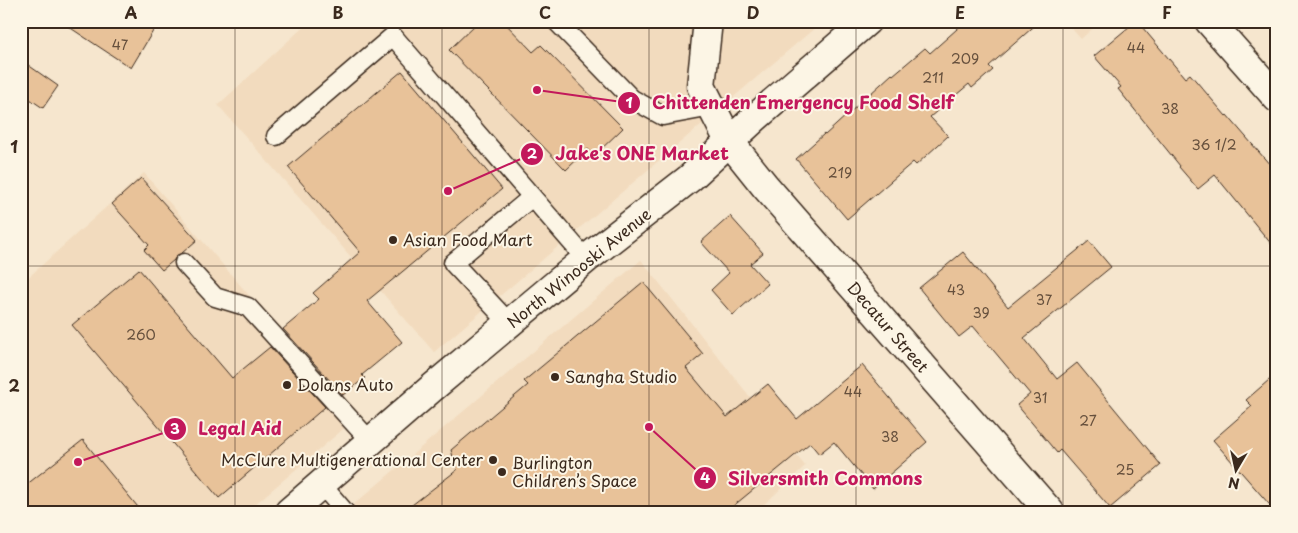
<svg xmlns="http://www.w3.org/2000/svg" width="1298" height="533" font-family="'Playpen Sans',sans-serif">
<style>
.built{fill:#f2dbbe}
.building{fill:#e8c299;stroke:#3b2a1e}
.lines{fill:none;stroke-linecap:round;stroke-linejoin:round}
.service-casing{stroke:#3b2a1e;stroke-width:21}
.minor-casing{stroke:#3b2a1e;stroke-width:31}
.secondary-casing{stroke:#3b2a1e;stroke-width:31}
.service{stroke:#fcf5e5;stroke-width:18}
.minor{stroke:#fcf5e5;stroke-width:28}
.secondary{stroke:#fcf5e5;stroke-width:28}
.grid{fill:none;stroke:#3b2a1e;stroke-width:1;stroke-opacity:0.55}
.poi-dot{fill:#3b2a1e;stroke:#fcf5e5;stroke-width:2}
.labels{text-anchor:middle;stroke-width:4;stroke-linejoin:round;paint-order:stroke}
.number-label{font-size:14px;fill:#66503d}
.poi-label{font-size:16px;fill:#3b2a1e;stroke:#fcf5e5;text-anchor:start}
.street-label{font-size:16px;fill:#3b2a1e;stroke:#fcf5e5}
.leader{fill:none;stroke:#c2185b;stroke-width:2}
.callout-dot{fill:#c2185b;stroke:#fcf5e5;stroke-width:2}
.mark-label{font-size:15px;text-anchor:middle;font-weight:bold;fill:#fff}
.callout-label{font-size:18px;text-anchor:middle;font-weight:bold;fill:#c2185b;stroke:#fcf5e5;stroke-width:4;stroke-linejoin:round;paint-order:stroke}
.neatline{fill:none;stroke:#3b2a1e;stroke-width:2}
.grid-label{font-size:16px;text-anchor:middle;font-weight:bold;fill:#3b2a1e}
</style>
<rect width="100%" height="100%" fill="#f6e6ce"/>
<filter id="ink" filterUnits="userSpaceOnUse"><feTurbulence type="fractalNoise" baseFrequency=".02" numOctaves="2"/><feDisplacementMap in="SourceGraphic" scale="10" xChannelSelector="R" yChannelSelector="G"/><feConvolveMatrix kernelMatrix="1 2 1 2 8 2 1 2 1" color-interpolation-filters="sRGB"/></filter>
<g filter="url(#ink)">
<g class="built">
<path d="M310,21H823L434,352L218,105Z"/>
<path d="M1065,21H1101L1081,39Z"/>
<path d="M144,173L355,419L246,512H21V284Z"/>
<path d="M641,260L805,466L756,512H345Z"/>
</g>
<g class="building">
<path d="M60,21H159L131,68Z"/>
<path d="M479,21H503L533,52L541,45L623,128L594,156L588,149L566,170L449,50Z"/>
<path d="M966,21H1040L989,66L993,70L972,88L969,84L930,117L948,136L916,165L913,162L847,219L796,159L824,134L825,135L892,74L893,75L925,48L930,53Z"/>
<path d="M1136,21H1137L1185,78L1190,74L1226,116L1227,115L1277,173V251L1215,175L1198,189L1179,167L1180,166L1118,89L1121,87L1094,56Z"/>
<path d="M21,60L58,86L43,108L21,93Z"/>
<path d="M402,71L502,189L367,301L402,342L362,375L365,378L343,395L283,329L319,299L313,293L360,252L288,167Z"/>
<path d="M141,178L197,240L182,253L177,255L174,260L162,270L144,250L149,245L112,204Z"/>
<path d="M730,216L763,253L750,264L768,284L733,315L711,290L729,273L701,242Z"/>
<path d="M1089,241L1111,267L1024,338L1057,379L1077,363L1161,465L1110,508L1060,450L1057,453L1017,405L1030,394L973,326L959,337L919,288L963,252L1008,307Z"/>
<path d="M139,269L232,378L270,347L325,407L219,498L72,325Z"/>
<path d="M643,282L703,354L686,368L727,417L768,384L797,419L862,365L927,442L873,489L834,442L819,454L810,443L726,512H403L457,470L451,450L528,385L524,381Z"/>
<path d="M1277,373V512H1276L1213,440L1252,406L1246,400Z"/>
<path d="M83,440L142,512H21V489Z"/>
</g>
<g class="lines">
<defs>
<g id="service">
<path d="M556,21L632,99L663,116L712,107"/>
<path d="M276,136L393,36L586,259"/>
<path d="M184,263L215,297L248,307L371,442"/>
<path d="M510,324L453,263L532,197"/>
<path d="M321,484L345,512"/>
</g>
<g id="minor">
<path d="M1209,21L1277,98"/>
<path d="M729,141L765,186L1050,512"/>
</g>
<g id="secondary">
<path d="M708,21L701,86L729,141"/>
<path d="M289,512L432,388L586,259L690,178L755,118L867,21"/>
</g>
</defs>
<use href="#service" class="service-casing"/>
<use href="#minor" class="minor-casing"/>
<use href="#secondary" class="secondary-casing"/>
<use href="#service" class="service"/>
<use href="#minor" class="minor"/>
<use href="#secondary" class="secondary"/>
</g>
</g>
<path class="grid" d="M235,21V512M442,21V512M649,21V512M856,21V512M1063,21V512M21,266H1277"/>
<g class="poi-dot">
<circle cx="393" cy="240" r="5"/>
<circle cx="555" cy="377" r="5"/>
<circle cx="287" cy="385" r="5"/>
<circle cx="493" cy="460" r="5"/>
<circle cx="502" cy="472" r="5"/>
</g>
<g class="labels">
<g class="number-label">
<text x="120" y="50">47</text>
<text x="1136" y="53">44</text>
<text x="965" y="64">209</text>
<text x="933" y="83">211</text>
<text x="1170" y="114">38</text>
<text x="1214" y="150">36 1/2</text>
<text x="840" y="178">219</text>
<text x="956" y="295">43</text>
<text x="1044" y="305">37</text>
<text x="981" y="318">39</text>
<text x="141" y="340">260</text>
<text x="853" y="397">44</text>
<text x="1040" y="403">31</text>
<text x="1088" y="426">27</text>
<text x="890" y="442">38</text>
<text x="1125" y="475">25</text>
</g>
<g class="poi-label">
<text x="403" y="246">Asian Food Mart</text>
<text x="565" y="383">Sangha Studio</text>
<text x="297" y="391">Dolans Auto</text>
<text x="483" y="466" text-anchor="end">McClure Multigenerational Center</text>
<text x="512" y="469">Burlington<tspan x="512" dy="18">Children’s Space</tspan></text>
</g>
<g class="street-label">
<text transform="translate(579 268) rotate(-39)" y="6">North Winooski Avenue</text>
<text transform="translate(888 327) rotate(49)" y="6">Decatur Street</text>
</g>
</g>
<path class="leader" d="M537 90L629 103M448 191L532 154M78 462L175 429M649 427L705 478"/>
<g class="callout-dot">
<circle cx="537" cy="90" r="5"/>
<circle cx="448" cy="191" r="5"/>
<circle cx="78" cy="462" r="5"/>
<circle cx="649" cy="427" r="5"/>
<circle cx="629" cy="103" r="12"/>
<circle cx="532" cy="154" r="12"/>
<circle cx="175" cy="429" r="12"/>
<circle cx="705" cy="478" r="12"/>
</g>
<g class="mark-label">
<text x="629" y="108">1</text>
<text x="532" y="159">2</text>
<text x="175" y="434">3</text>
<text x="705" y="483">4</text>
</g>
<g class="callout-label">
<text x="803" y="109">Chittenden Emergency Food Shelf</text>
<text x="642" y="160">Jake's ONE Market</text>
<text x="240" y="435">Legal Aid</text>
<text x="825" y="485">Silversmith Commons</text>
</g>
<rect width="1298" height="533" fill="none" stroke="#fcf5e5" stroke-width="55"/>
<g transform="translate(1236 470) rotate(189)" stroke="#fcf5e5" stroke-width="4" paint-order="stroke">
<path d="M0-4L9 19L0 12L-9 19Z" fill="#3b2a1e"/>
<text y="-8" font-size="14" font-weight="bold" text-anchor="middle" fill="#3b2a1e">N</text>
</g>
<rect x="28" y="28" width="1242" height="478" class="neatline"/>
<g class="grid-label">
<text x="131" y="19">A</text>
<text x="338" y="19">B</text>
<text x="545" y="19">C</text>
<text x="753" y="19">D</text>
<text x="960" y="19">E</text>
<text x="1167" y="19">F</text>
<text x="14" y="153">1</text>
<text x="14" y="392">2</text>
</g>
</svg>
